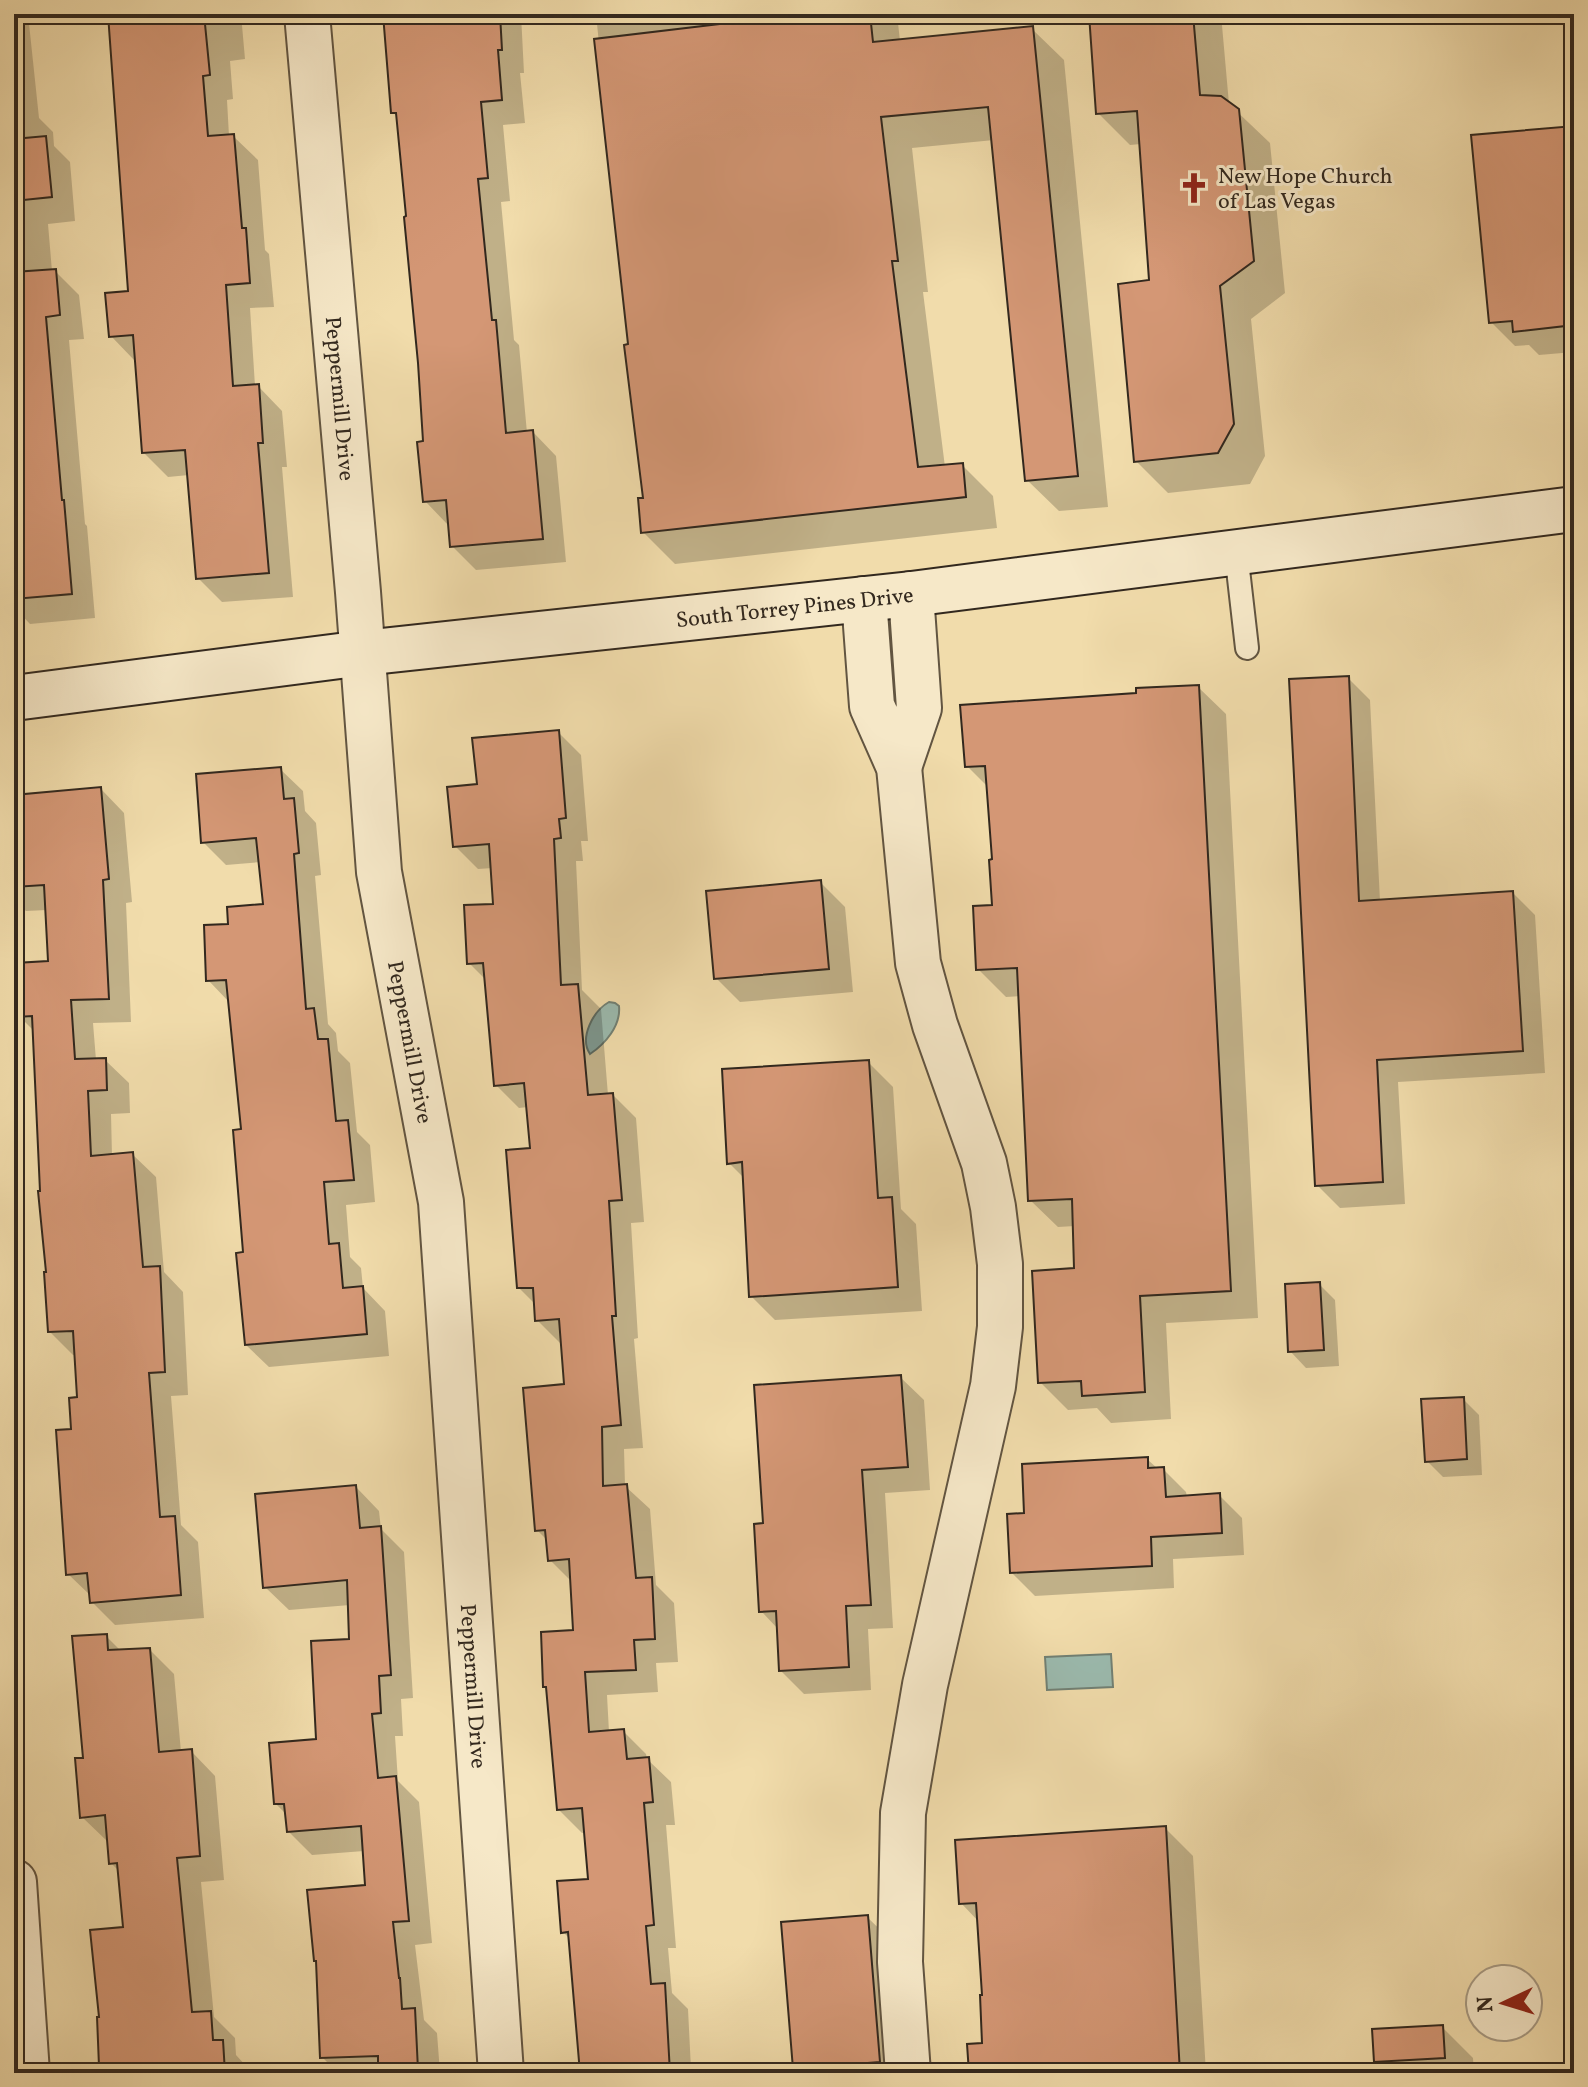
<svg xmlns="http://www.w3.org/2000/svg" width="1588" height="2087" font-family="Vollkorn,serif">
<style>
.water{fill:#9bbaae;stroke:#718074;stroke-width:2}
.shadow{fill:#0003}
.building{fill:#d49775;stroke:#32281e;stroke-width:2}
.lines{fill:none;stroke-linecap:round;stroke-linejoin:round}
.lane-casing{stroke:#625541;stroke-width:26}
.street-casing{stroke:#625541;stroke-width:48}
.secondary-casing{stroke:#32281e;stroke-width:48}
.lane{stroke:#f6e8c8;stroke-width:22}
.street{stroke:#f6e8c8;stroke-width:44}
.secondary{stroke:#f6e8c8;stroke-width:44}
.labels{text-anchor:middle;stroke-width:6;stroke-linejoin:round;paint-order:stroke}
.poi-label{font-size:22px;fill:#32281e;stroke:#f6e8c8;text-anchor:start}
.street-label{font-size:22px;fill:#32281e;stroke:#f6e8c8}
</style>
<rect width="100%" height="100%" fill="#f1dcab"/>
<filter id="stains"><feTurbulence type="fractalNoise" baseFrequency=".0025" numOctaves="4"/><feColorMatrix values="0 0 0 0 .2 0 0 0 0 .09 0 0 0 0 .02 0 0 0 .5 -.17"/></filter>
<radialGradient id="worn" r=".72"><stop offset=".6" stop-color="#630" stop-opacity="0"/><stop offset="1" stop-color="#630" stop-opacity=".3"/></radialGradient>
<g class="water">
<path d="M609,1002L615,1003L619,1006C621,1026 605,1044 590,1054C579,1038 593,1011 609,1002Z"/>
<path d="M1111,1654L1113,1687L1047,1690L1045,1657Z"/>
</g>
<g class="shadow">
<path d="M14,14H28L39,118L53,132L54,146L70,162L75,221L48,224L52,271H55L79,295L84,339L69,340L85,524L87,526L95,618L30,624L14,607Z"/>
<path d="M110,14H241L245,59L230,61L233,99L227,100L229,136H233L258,160L265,250L269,254L274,307L250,308L255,386H258L282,411L287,467H282L293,597L222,602L198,578L189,475L168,477L143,452L135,361L111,336L130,293Z"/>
<path d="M385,14H521L524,73H520L525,123L503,125L510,201L501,202L514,340L519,345L527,433L533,432L556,456L566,562L476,570L452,546L448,525L425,501V443L409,218L398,118L393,112Z"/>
<path d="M596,14H897L900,41L1032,29L1064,60L1108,507L1059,511L1027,480L994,140L912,148L928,292H923L945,467L962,465L993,496L997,528L675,564L643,532L645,499Z"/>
<path d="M1091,14H1221L1229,104L1270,143L1285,293L1251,319L1265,456L1250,484L1168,493L1136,461L1151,281L1141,144L1130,145L1098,113Z"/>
<path d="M1574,128V352L1539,355L1529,345L1515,346L1491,322Z"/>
<path d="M1348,678L1370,700L1380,901L1513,893L1535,915L1545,1073L1398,1082L1405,1204L1340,1208L1317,1185Z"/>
<path d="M1198,687L1226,714L1258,1318L1166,1323L1171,1419L1111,1423L1097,1408L1068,1410L1040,1382L1076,1270L1075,1226L1058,1227L1030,1200L1020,996L1006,997L978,969L994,907V861L989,788L967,766L1138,695Z"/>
<path d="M558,732L581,755L588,841H581L583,861H576L582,990L601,1009L608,1095H613L636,1118L644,1222L631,1223L638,1338L634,1339L643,1448L624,1449L625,1486L650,1509L656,1585L674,1603L678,1662L656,1663L658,1692L607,1695L609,1732L623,1731L646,1754L647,1759L671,1782L675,1825H666L676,1948H668L672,1993L688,2009L691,2069L697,2068L702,2073H594L571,1940L563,1932L590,1881L586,1832L582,1833L559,1810L576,1632L573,1583L550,1560L548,1541L537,1530L567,1386L563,1343H560L537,1320L536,1305L518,1287L532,1150L528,1107L519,1108L496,1085L487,981L469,963L495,905L493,868L478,869L455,846L479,786Z"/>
<path d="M280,769L303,791L305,811L316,823L321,875L315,876L328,1024L336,1033L338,1051L350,1063L357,1132L370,1145L375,1202L346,1205L350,1257L361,1268L363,1288L385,1311L389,1356L269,1367L246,1345L243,1131L230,1003L208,980L230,926L265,905L261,862L226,865L203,842Z"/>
<path d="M101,789L124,813L132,902L126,903L131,1022L93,1023L96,1060H105L129,1083L130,1113L111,1114L112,1156L132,1154L156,1177L164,1272L183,1292L188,1395L171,1396L181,1525L198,1542L204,1618L115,1625L92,1602L91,1596L68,1574L73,1431L79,1399L76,1355H73L50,1332L35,1032L19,1016L50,963L47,910L26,911L14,900V837Z"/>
<path d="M820,882L845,907L853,992L740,1002L716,978Z"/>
<path d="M868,1062L893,1087L901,1209L916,1224L922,1311L775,1320L751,1296L745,1179L729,1163Z"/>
<path d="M1319,1284L1335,1300L1339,1366L1306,1368L1290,1351Z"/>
<path d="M900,1377L924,1400L930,1490L885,1493L893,1628L868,1629L871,1690L804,1694L781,1671L778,1629L761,1611L765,1525Z"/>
<path d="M1463,1399L1479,1415L1482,1475L1443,1477L1427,1461Z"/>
<path d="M1147,1459L1158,1469H1163L1186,1492L1187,1497L1219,1495L1242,1518L1244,1555L1173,1559L1174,1588L1035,1596L1012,1573L1026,1515Z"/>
<path d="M356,1487L379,1511L381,1529L404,1552L413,1698L401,1699L403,1736H395L398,1781L419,1802L432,1943L415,1945L424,2020L437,2033L440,2073H338L322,2057L367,1887L364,1851L312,1855L289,1832L287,1815L276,1804L318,1741L351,1641L350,1605L289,1610L265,1587Z"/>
<path d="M106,1636L121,1651L150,1650L174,1674L181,1752L191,1751L215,1776L224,1880L201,1882L214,2017L235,2038L236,2055L247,2067V2073H109L101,2065L126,1928L120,1872L111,1863L110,1841H107L82,1817L85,1759Z"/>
<path d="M1166,1829L1193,1856L1206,2073H971L984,2045V1997L979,1922L961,1903Z"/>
<path d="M867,1917L892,1941L901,2073H795L783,1924Z"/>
<path d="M1442,2027L1473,2058L1474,2073H1376L1374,2031Z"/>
</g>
<g class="building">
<path d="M108,14H204L210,75L203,76L208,136L234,134L242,228H246L250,283L226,285L233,386L259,384L263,443H258L269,573L196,579L185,450L142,453L133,335L109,337L105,293L128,291Z"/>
<path d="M383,14H500L502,50H498L502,100L481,102L488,178L478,179L492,320H496L506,433L533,430L543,539L450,547L446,500L423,502L417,442L423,441L418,363L404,217L406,216L396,113H391Z"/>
<path d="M805,14H870L873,42L1033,26L1078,476L1025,481L988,107L881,117L898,261H892L918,467L963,463L966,497L641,533L638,498H643L624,345L628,344L594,39Z"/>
<path d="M1089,14H1193L1200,95L1221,96L1239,109L1254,261L1220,286L1234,424L1218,453L1134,462L1118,284L1149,280L1137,111L1096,114Z"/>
<path d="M1574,126V325L1513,332L1512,321L1489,323L1471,135Z"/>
<path d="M46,136L52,197L14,201V139Z"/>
<path d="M56,269L60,315L46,317L62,500H64L72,594L14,599V272Z"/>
<path d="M1349,676L1359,901L1513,891L1523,1051L1377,1060L1383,1182L1315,1186L1289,679Z"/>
<path d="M1199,685L1231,1291L1140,1296L1145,1392L1082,1396L1081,1381L1038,1383L1032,1271L1074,1268L1072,1199L1028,1201L1017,968L976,970L973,906L992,905L989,860L992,859L985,766L965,767L960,705L1136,693V688Z"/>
<path d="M559,730L566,818L559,819L561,838L554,839L561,985L578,984L588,1095L613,1093L622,1200L609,1201L616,1316H612L621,1425L602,1427L603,1486L627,1484L636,1578L652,1577L655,1639L634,1640L636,1670L585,1672L589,1732L624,1729L627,1759L649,1757L653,1802L644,1803L654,1925L646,1926L651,1984L665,1983L670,2073H580L568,1932L561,1933L557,1881L588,1879L582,1808L557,1810L546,1687H543L541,1632L573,1630L569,1559L548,1561L545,1530L535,1531L523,1388L564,1384L559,1319L535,1321L533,1288H517L506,1150L530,1148L524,1083L494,1086L483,963L467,964L464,905L493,904L489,844L453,847L447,787L477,784L472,738Z"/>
<path d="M281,767L284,799L294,798L299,853L294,854L306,1009L314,1008L318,1039H328L336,1121L348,1120L354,1180L324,1182L329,1244L339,1243L343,1288L363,1286L367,1334L245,1345L236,1253L243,1252L233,1130L241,1129L226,980L206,981L204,925L228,924L227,907L263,904L256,838L201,843L196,774Z"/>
<path d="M101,787L109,879L103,880L109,999L71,1000L75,1059L106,1058L107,1090L88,1091L91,1156L133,1152L143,1267L160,1266L165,1372L149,1373L160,1517L175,1516L181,1595L90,1603L87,1573L66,1575L56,1430L71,1429L69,1398L77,1397L73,1331L48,1332L44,1272H46L38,1191H40L32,1016L17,1017L15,963L48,961L44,885L14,887V835L18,834L14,795Z"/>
<path d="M821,880L829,969L714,979L706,891Z"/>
<path d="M869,1060L878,1198L892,1197L898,1287L749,1297L742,1162L727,1164L722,1069Z"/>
<path d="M1320,1282L1324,1350L1288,1352L1285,1284Z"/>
<path d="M901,1375L908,1467L862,1470L871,1605L846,1606L849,1667L779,1671L776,1611L759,1612L754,1524L763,1523L754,1385Z"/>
<path d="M1464,1397L1467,1459L1425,1462L1421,1399Z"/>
<path d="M1148,1457V1468L1164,1467L1166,1497L1220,1493L1222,1533L1151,1537L1152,1566L1010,1573L1007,1514L1024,1513L1022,1464Z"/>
<path d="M356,1485L360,1528L381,1526L391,1675L379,1676L381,1713L372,1714L378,1778L396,1776L409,1921L393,1922L399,1978H400L402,2009L415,2008L418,2070L378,2072V2056L320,2058L316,1961H314L307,1890L365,1885L361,1826L287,1832L284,1804H274L269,1743L316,1739L311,1641L349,1639L347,1580L263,1588L255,1494Z"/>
<path d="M107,1634L108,1650L150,1648L159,1752L192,1749L200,1856L177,1858L192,2012L211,2011L213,2040H223L225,2073H123L122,2064L99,2066L97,2017H99L90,1930L123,1927L117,1863L109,1864L105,1815L80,1818L75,1758H83L72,1636Z"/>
<path d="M1166,1826L1180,2073H969L967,2044L982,2043L980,1995H982L976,1903L959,1904L955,1840Z"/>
<path d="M868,1915L880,2062L793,2069L781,1922Z"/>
<path d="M1443,2025L1445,2058L1374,2062L1372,2029Z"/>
</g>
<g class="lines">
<defs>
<path id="lane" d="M1236,552L1247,648"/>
<g id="street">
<path id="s1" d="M307,14L358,592L379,872L441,1202L501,2073"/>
<path d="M864,599L872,706L899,767L918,963L935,1025L984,1163L993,1207L1000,1264V1327L993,1386L925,1685L903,1813L900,1962L908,2073"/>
<path d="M899,767L919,708L911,594"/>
<path d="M14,1882L27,2073"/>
</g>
<g id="secondary">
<path id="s2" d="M14,698L363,653L911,594L1574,509"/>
</g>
</defs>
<use href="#lane" class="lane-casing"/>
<use href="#street" class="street-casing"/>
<use href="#secondary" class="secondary-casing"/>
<use href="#lane" class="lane"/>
<use href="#street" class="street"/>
<use href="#secondary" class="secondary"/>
</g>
<defs>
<symbol id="church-bare" viewBox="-9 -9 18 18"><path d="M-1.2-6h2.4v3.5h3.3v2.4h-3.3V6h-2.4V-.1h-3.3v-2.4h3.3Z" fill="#8f2418" stroke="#f6e8c8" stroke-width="2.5" paint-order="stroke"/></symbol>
</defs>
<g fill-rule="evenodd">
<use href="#church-bare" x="1172" y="166" width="44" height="44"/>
</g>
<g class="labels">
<g class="poi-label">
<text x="1218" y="183">New Hope Church<tspan x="1218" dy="25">of Las Vegas</tspan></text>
</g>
<g class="street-label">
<text dy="8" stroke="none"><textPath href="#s1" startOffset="386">Peppermill Drive</textPath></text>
<text dy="8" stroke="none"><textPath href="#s2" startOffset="786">South Torrey Pines Drive</textPath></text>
<text dy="8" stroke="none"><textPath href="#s1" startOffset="1034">Peppermill Drive</textPath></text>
<text dy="8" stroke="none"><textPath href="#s1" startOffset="1682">Peppermill Drive</textPath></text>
</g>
</g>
<rect width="1588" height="2087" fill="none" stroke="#f1dcab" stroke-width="48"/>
<rect x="16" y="16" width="1556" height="2055" fill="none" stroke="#32281e" stroke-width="4"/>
<rect x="24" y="24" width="1540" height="2039" fill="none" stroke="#32281e" stroke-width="2"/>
<g transform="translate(1504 2003) rotate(266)"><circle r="38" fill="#f6e8c8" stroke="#a89b84" stroke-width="2"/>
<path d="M0-6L14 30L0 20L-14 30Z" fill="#8f2418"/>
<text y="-12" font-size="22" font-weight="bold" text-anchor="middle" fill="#32281e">N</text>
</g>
<rect width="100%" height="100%" filter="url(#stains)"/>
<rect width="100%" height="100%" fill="url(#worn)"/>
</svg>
